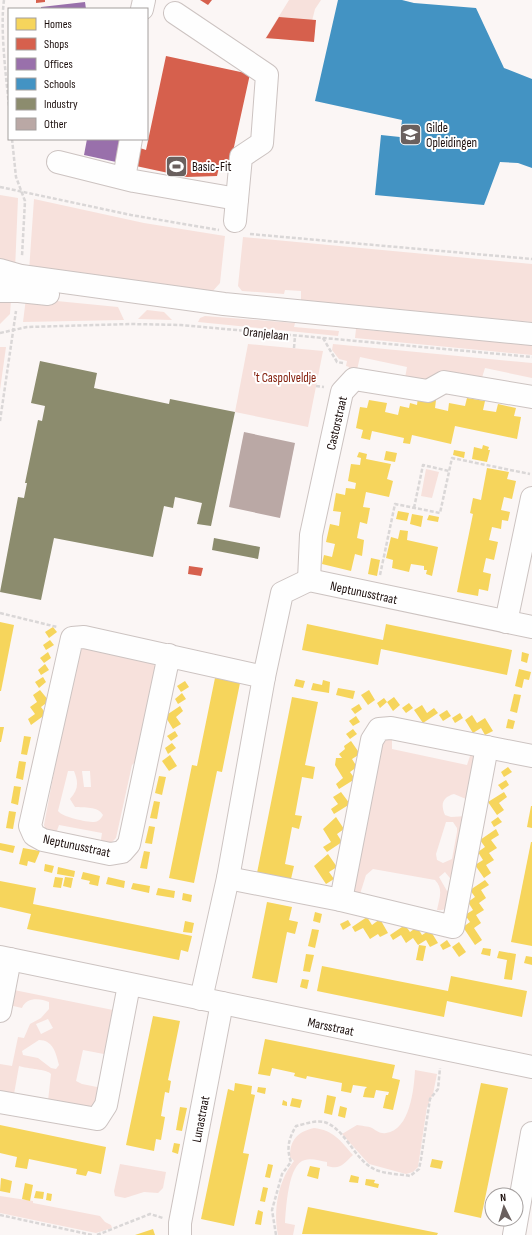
<svg xmlns="http://www.w3.org/2000/svg" width="532" height="1235" font-family="'Sofia Sans Condensed',sans-serif">
<style>
.green{fill:#f7e1dc;fill-rule:evenodd}
.homes{fill:#f6d55c}
.shops{fill:#d6604d}
.offices{fill:#9970ab}
.schools{fill:#4393c3}
.industry{fill:#8c8c6e}
.building{fill:#baa8a5}
.lines{fill:none;stroke-linecap:round;stroke-linejoin:round}
.minor-casing{stroke:#ccc3c1;stroke-width:24}
.path{stroke:#dad7d7;stroke-width:2.5;stroke-dasharray:4 2;stroke-linecap:butt}
.minor{stroke:#fefefe;stroke-width:22}
.labels{text-anchor:middle;stroke-width:4;stroke-linejoin:round;paint-order:stroke}
.poi-label{font-size:13px;fill:#1c0f0d;stroke:#fff;text-anchor:start}
.street-label{font-size:13px;fill:#1c0f0d;stroke:#fff}
.park-label{font-size:13px;fill:#84200e;stroke:#fff}
</style>
<rect width="100%" height="100%" fill="#fbf6f5"/>
<g class="green">
<path d="M289,0H321L315,9L310,29L297,39H265Z"/>
<path d="M0,195L18,198L15,270L0,263Z"/>
<path d="M34,199L144,223L225,236L220,283L211,293L29,271Z"/>
<path d="M243,237L532,264V322L301,302V291L285,290L284,294L242,291L238,286Z"/>
<path d="M0,298L11,300L10,314L0,324Z"/>
<path d="M26,298L118,307L124,320L23,322Z"/>
<path d="M147,310L164,312L172,320L138,319Z"/>
<path d="M205,316L295,323L294,327L339,331L338,336L198,322L200,318Z"/>
<path d="M356,329L532,345V355L355,338Z"/>
<path d="M248,344L323,351L308,427L235,412Z"/>
<path d="M333,344L532,363V378L485,368L480,384L428,382L405,378L407,367L360,357L356,374L348,373L349,367L346,366L347,361L339,359L332,350Z"/>
<path d="M0,347H6L0,390Z"/>
<path d="M426,469L439,472L432,498L421,496Z"/>
<path d="M78,645L154,661L156,667L138,759L132,765L116,838L109,845L100,846L102,833L59,825L55,836L46,831L44,825L57,756L54,748ZM68,771H74C79,783 78,790 70,799L75,807C84,808 98,806 103,815C101,819 98,822 94,822C86,822 62,817 58,811ZM82,771H90L91,787H84Z"/>
<path d="M386,737H392V749L467,765L471,753L478,759L479,763L452,900C450,907 445,911 437,910C439,899 444,889 435,880L373,869L366,875L360,894L354,893L350,885L377,746L379,742ZM454,794L466,799L467,816L451,817L445,815C440,804 443,797 454,794ZM446,822H453L457,828V832L452,859L443,863L437,860L436,854ZM445,872L454,883L453,887L447,891L439,877Z"/>
<path d="M14,990L118,1011L109,1055L83,1050L76,1081L82,1084L102,1088L97,1108L48,1101L51,1074C47,1069 28,1069 19,1066L14,1094L0,1092V1064L12,1066L18,1037L24,1038L30,1024L41,1018L49,1009V1002C40,998 26,997 22,1008L9,1005ZM48,1019L53,1028L41,1034L36,1024ZM39,1040C53,1040 56,1053 59,1065L56,1069L51,1068L38,1058L23,1055L22,1051Z"/>
<path d="M415,1070L437,1074L433,1094L427,1107L418,1167L413,1172L406,1174L369,1164L342,1134L357,1125C361,1126 368,1126 372,1128C377,1131 380,1134 386,1133C410,1130 414,1089 415,1070Z"/>
<path d="M314,1128C333,1130 341,1141 353,1155C343,1164 341,1170 327,1166V1162C320,1161 311,1158 305,1160C288,1163 286,1209 285,1223L295,1225L293,1235H278C273,1210 278,1181 294,1161L290,1157C290,1140 297,1132 314,1128Z"/>
<path d="M120,1164L166,1172L163,1188L158,1193L144,1192L125,1198L115,1196L114,1191Z"/>
<path d="M0,1196L33,1201V1203L100,1216L105,1222L111,1225L112,1228L96,1233L0,1213Z"/>
</g>
<g class="homes">
<path d="M418,397L436,400L435,408L448,411L449,403L465,406L467,398L485,401L483,410L496,412L498,404L516,408L514,416L521,417L517,439L455,426L451,444L412,435L410,444L403,443L404,438L372,431L370,440L361,438L363,430L356,428L360,407L367,408L369,400L387,403L385,412L398,415L400,406L409,408L410,403L417,405Z"/>
<path d="M483,445L489,447L488,450H490L487,462L472,459L474,447L482,449Z"/>
<path d="M454,450L465,452L464,458L453,455Z"/>
<path d="M386,451L397,453L395,462L384,460Z"/>
<path d="M359,452L367,454L366,459L391,464L387,479L393,481L389,497L366,492L363,507L370,508L367,524L360,522L357,538L364,540L362,556L355,554L351,571L322,564L324,555L332,557L335,544L326,542L330,524L339,526L340,518L341,512L333,511L336,493L345,495L346,488L355,489L356,483L348,481L351,464L360,465L361,458L357,457Z"/>
<path d="M487,468L509,472L507,479L516,481L512,499L504,497L501,510L510,512L508,521L502,520L501,529L492,527L489,540L498,542L494,560L486,558L483,572L491,574L488,591L479,589L478,596L457,592L473,514L470,513L473,498L481,500Z"/>
<path d="M398,511L409,513L407,521L396,519Z"/>
<path d="M412,514L423,516L421,527L410,524Z"/>
<path d="M429,515L439,517L438,522L427,520Z"/>
<path d="M400,530L408,531L407,540L438,547L432,576L426,574L427,570H424V566L411,564L409,572L392,568L393,560L386,558L391,537L398,539Z"/>
<path d="M371,558L380,560L377,576L368,574Z"/>
<path d="M0,622L14,625L1,691H0Z"/>
<path d="M307,624L383,640L386,624L512,650L507,675L381,649L378,665L302,650Z"/>
<path d="M53,627L57,632L49,638L45,632Z"/>
<path d="M50,640L54,645L46,650L43,645Z"/>
<path d="M48,652L51,658L44,663L40,658Z"/>
<path d="M522,652L529,654L527,663L521,661Z"/>
<path d="M45,664L49,670L41,675L38,670Z"/>
<path d="M519,669L531,672L529,680L524,679L522,688L515,686Z"/>
<path d="M43,677L46,682L39,688L35,682Z"/>
<path d="M215,678L240,683L222,772L217,771L194,883L169,878L192,765L197,766Z"/>
<path d="M296,679L305,681L303,688L294,686Z"/>
<path d="M323,680L330,682L329,693L311,690L313,683L322,685Z"/>
<path d="M185,681L189,687L181,692L177,686Z"/>
<path d="M338,688L355,691L353,699L336,695Z"/>
<path d="M40,690L49,701L41,707L46,714L31,725L28,719L35,714L30,707L37,702L33,695Z"/>
<path d="M369,690L375,700L368,705L361,695Z"/>
<path d="M182,693L186,699L178,704L175,699Z"/>
<path d="M514,694L521,695L517,713L510,711Z"/>
<path d="M292,697L318,702L305,765L315,767L313,779L302,777L295,815L302,816L299,829L292,827L285,864L294,866L291,879L257,873Z"/>
<path d="M394,697L400,705L393,711L387,702L380,708L377,703L384,698L387,702Z"/>
<path d="M409,703L413,708L406,713L402,708Z"/>
<path d="M359,704L362,709L355,714L351,709Z"/>
<path d="M422,705L427,713L434,708L438,713L423,723L414,710Z"/>
<path d="M180,706L183,711L176,717L181,724L173,729L165,716Z"/>
<path d="M447,710L451,716L443,721L439,715Z"/>
<path d="M460,713L463,718L455,723L452,718Z"/>
<path d="M472,715L477,723L485,718L493,731L485,735L481,728L473,733L465,720Z"/>
<path d="M356,716L360,722L353,726L349,721Z"/>
<path d="M508,719L515,721L513,729L506,728Z"/>
<path d="M0,727H4L1,742H0Z"/>
<path d="M353,729L357,734L350,739L346,734Z"/>
<path d="M175,731L178,736L171,741L167,736Z"/>
<path d="M24,736L31,737L27,755L21,754Z"/>
<path d="M351,741L360,754L352,759L357,767L350,772L355,779L339,789L336,784L343,778L335,765L336,758H342L339,754L345,749L344,746Z"/>
<path d="M172,743L176,748L168,754L165,748Z"/>
<path d="M170,755L177,766L169,771L162,761Z"/>
<path d="M19,761L26,762L23,780L16,778Z"/>
<path d="M508,767L512,772L504,777L501,772Z"/>
<path d="M159,776L166,777L162,795L155,793Z"/>
<path d="M506,780L509,785L502,790L498,785Z"/>
<path d="M14,786L21,787L18,805L11,803Z"/>
<path d="M341,792L350,804L334,814L331,809L338,804L333,797Z"/>
<path d="M504,792L507,797L499,803L504,810L497,815L488,802Z"/>
<path d="M154,801L160,802L157,819L150,818Z"/>
<path d="M531,806H532V828L527,827Z"/>
<path d="M9,811L16,812L13,829L6,828Z"/>
<path d="M336,817L344,829L337,834L342,842L327,852L323,847L331,842L323,829Z"/>
<path d="M498,817L502,822L494,827L491,822Z"/>
<path d="M149,826L155,827L152,844L145,843Z"/>
<path d="M496,829L499,835L491,840L497,848L489,853L494,860L486,865L491,873L484,878L475,865L483,860L478,852L485,847L480,840Z"/>
<path d="M531,842H532V946L511,942Z"/>
<path d="M0,843L15,846L13,853L0,850Z"/>
<path d="M23,848L40,851L35,863L28,861L27,866L19,864Z"/>
<path d="M144,851L150,852L147,869L140,868Z"/>
<path d="M328,854L337,867L329,872L334,879L326,884L314,866Z"/>
<path d="M45,864L54,866L52,873L44,871Z"/>
<path d="M58,867L75,871L74,877L57,874Z"/>
<path d="M83,872L100,876L98,886L89,884L90,881L81,879Z"/>
<path d="M55,877L63,878L61,888L53,887Z"/>
<path d="M65,877L73,878L71,888L63,886Z"/>
<path d="M108,877L125,881L124,888L106,884Z"/>
<path d="M485,880L489,885L481,890L486,898L479,903L484,910L476,915L481,923L474,928L482,940L475,945L463,927L470,922L465,915L473,910L468,902L475,897L470,890Z"/>
<path d="M0,881L36,888L33,904L192,936L188,952L181,950L179,960L27,929L31,914L0,907Z"/>
<path d="M133,883L150,886L149,893L131,889Z"/>
<path d="M158,888L175,891L174,898L156,895Z"/>
<path d="M183,893L192,895L191,902L182,900Z"/>
<path d="M267,902L292,907L289,920L298,922L295,934L287,932L277,983L252,978Z"/>
<path d="M315,912L322,914L320,923L313,921Z"/>
<path d="M367,917L372,925L380,919L388,933L380,937L378,934L370,939L363,928L355,932L352,927Z"/>
<path d="M348,920L351,925L343,930L340,924Z"/>
<path d="M185,921L194,923L192,933L183,932Z"/>
<path d="M405,925L410,932L417,927L422,935L430,930L438,943L430,947L426,940L418,945L413,938L406,943L401,935L393,940L390,935Z"/>
<path d="M312,929L319,930L315,948L308,946Z"/>
<path d="M447,940L451,946L443,950L440,945Z"/>
<path d="M459,942L466,952L459,957L452,947Z"/>
<path d="M419,945L426,946L423,961L416,960Z"/>
<path d="M483,948L491,949L490,956L481,954Z"/>
<path d="M499,951L516,954L512,980L504,979L507,960L497,958Z"/>
<path d="M306,954L314,955L310,972L303,971Z"/>
<path d="M526,956L532,957V965L524,963Z"/>
<path d="M322,966L448,991L451,976L527,991L522,1017L447,1001L444,1017L317,991Z"/>
<path d="M302,979L309,980L307,989L300,987Z"/>
<path d="M153,1016L180,1021L168,1080L171,1081L169,1093L165,1092L161,1116L165,1117L161,1140L156,1139L154,1151L126,1145Z"/>
<path d="M265,1039L395,1065L392,1078L400,1080L393,1110L383,1108L386,1095H388L389,1092L376,1090L374,1098L363,1097L365,1089L367,1087L353,1085L351,1093L341,1091L342,1083L307,1076L306,1079L294,1076L295,1073L272,1068L270,1076L258,1074Z"/>
<path d="M235,1083L252,1086L251,1094L255,1095L243,1153L249,1154L234,1226L201,1219L228,1089L234,1091Z"/>
<path d="M481,1083L508,1088L481,1218L454,1212Z"/>
<path d="M258,1087L266,1088L265,1094L257,1092Z"/>
<path d="M327,1095L336,1097L332,1115L324,1113Z"/>
<path d="M292,1098L302,1100L300,1108L290,1106Z"/>
<path d="M283,1100L287,1102V1106L282,1105Z"/>
<path d="M340,1106L347,1108L345,1118L338,1116Z"/>
<path d="M180,1107L187,1108L182,1131L176,1130Z"/>
<path d="M0,1125L106,1147L101,1174L88,1171L86,1176L76,1174L77,1169L29,1159L27,1169L15,1167L17,1157L0,1153Z"/>
<path d="M174,1143L180,1144L178,1154L172,1152Z"/>
<path d="M432,1159L443,1161L441,1169L430,1167Z"/>
<path d="M268,1164L273,1165L270,1178L265,1177Z"/>
<path d="M310,1166L320,1168L318,1179L307,1176Z"/>
<path d="M351,1175L359,1177L358,1183L349,1182Z"/>
<path d="M1,1178L12,1181L10,1193L0,1191Z"/>
<path d="M366,1179L375,1180L374,1183L379,1184L378,1188L365,1185Z"/>
<path d="M25,1183L33,1185L30,1201L22,1199Z"/>
<path d="M263,1187L268,1188L265,1202L260,1201Z"/>
<path d="M36,1191L44,1192L43,1199L34,1198Z"/>
<path d="M47,1193L52,1194L51,1201L46,1200Z"/>
<path d="M308,1207L438,1233L437,1235L302,1234Z"/>
<path d="M258,1210L263,1212L261,1225L255,1224Z"/>
<path d="M153,1229L155,1235H135Z"/>
</g>
<g class="shops">
<path d="M36,0H45V2L36,3Z"/>
<path d="M200,0H212L208,5Z"/>
<path d="M279,17L316,20L314,42L266,38Z"/>
<path d="M166,56L250,74L230,165L220,163L217,176L187,177L136,166L140,148L146,150Z"/>
<path d="M189,566L203,568L201,576L188,574Z"/>
</g>
<g class="offices">
<path d="M85,2L86,9H41V7Z"/>
<path d="M87,139H121L116,162L84,155Z"/>
</g>
<path class="schools" d="M338,0H402L414,3L476,8L504,68L532,79V168L518,163L500,162L484,205L375,195L381,135L400,137L402,120L315,101Z"/>
<g class="industry">
<path d="M40,361L97,373L94,388L169,404L170,399L235,412L211,526L197,524L202,503L175,497L173,508L164,506L153,557L54,538L41,600L0,592L18,497L24,498L27,483H25L38,420L42,421L45,406L31,403Z"/>
<path d="M214,538L260,547L258,559L212,550Z"/>
</g>
<path class="building" d="M244,432L295,443L280,518L229,507Z"/>
<g class="lines">
<defs>
<g id="minor">
<path d="M142,9L144,0"/>
<path d="M175,13L267,75L262,143L241,157L235,221"/>
<path d="M58,162L134,181L237,199"/>
<path d="M124,178L131,139"/>
<path d="M0,270L21,276L224,304L532,334"/>
<path d="M0,291H19L48,294"/>
<path d="M309,580L311,535L342,392L354,379L428,391L444,382L532,397"/>
<path d="M506,622L532,498"/>
<path d="M169,655L129,844L122,852L110,854L43,840L34,835L30,826L72,638L84,637L264,677"/>
<path d="M228,878L341,900L453,927L487,747"/>
<path d="M341,900L372,740L379,729L391,728L532,756"/>
<path d="M0,957L532,1067"/>
<path d="M201,999L228,878L264,677L282,593L309,580L532,627"/>
<path d="M0,1011L10,959"/>
<path d="M0,1102L97,1119L106,1105L129,985"/>
<path d="M180,1235V1223L222,1003"/>
<path d="M514,1235L532,1133"/>
</g>
</defs>
<use href="#minor" class="minor-casing"/>
<g class="path">
<path d="M4,0C0,29 6,76 9,106"/>
<path d="M12,139L16,177L25,201L22,256"/>
<path d="M0,187L131,215L219,230"/>
<path d="M250,234L532,259"/>
<path d="M0,333L27,327L131,324L181,325L532,357"/>
<path d="M323,338L337,362L343,363"/>
<path d="M294,348L295,336"/>
<path d="M316,386L324,387"/>
<path d="M0,421L16,311"/>
<path d="M414,508L423,465L449,471"/>
<path d="M380,575L395,504L440,513L452,458L530,474"/>
<path d="M0,613L57,627"/>
<path d="M0,1215L92,1235"/>
<path d="M97,1235L150,1214L163,1218"/>
<path d="M276,1235L272,1210L282,1174L291,1162C286,1148 289,1138 296,1126C305,1124 318,1119 327,1123C347,1132 354,1159 374,1169C384,1174 399,1174 410,1176L419,1169L421,1159L430,1099L438,1089L440,1068"/>
</g>
<use href="#minor" class="minor"/>
</g>
<defs>
<symbol id="university-square" viewBox="-11 -11 22 22"><rect x="-9" y="-9" width="18" height="18" rx="4" fill="#6a605e" stroke="#fff"/><path d="M0-5L7-2L0 1L-7-2ZM-4 1L0 2.5L4 1V4Q0 6-4 4Z" fill="#fff"/></symbol>
<symbol id="stadium-square" viewBox="-11 -11 22 22"><rect x="-9" y="-9" width="18" height="18" rx="4" fill="#6a605e" stroke="#fff"/><path d="M0-5a6.5 5 0 1 0 0 10a6.5 5 0 1 0 0-10ZM-3.5-1.8h7v3.6h-7Z" fill="#fff"/></symbol>
</defs>
<g fill-rule="evenodd">
<use href="#university-square" x="398" y="122" width="25" height="25"/>
<use href="#stadium-square" x="164" y="154" width="25" height="25"/>
</g>
<g class="labels">
<g class="poi-label">
<text x="426" y="132">Gilde<tspan x="426" dy="15">Opleidingen</tspan></text>
<text x="192" y="171">Basic-Fit</text>
</g>
<g class="street-label">
<text transform="translate(266 333) rotate(6)" y="5">Oranjelaan</text>
<text transform="translate(336 423) rotate(-77)" y="5">Castorstraat</text>
<text transform="translate(364 592) rotate(12)" y="5">Neptunusstraat</text>
<text transform="translate(77 845) rotate(12)" y="5">Neptunusstraat</text>
<text transform="translate(331 1026) rotate(12)" y="5">Marsstraat</text>
<text transform="translate(200 1119) rotate(-79)" y="5">Lunastraat</text>
</g>
<g class="park-label">
<text x="285" y="382">'t Caspolveldje</text>
</g>
</g>
<rect x="8" y="8" width="140" height="132" fill="#ffffff" stroke="#a49f9e"/>
<rect x="16" y="18" width="20" height="12" fill="#f6d55c" stroke="#a49f9e"/>
<text x="44" y="28" font-size="12" fill="#1c0f0d">Homes</text>
<rect x="16" y="38" width="20" height="12" fill="#d6604d" stroke="#a49f9e"/>
<text x="44" y="48" font-size="12" fill="#1c0f0d">Shops</text>
<rect x="16" y="58" width="20" height="12" fill="#9970ab" stroke="#a49f9e"/>
<text x="44" y="68" font-size="12" fill="#1c0f0d">Offices</text>
<rect x="16" y="78" width="20" height="12" fill="#4393c3" stroke="#a49f9e"/>
<text x="44" y="88" font-size="12" fill="#1c0f0d">Schools</text>
<rect x="16" y="98" width="20" height="12" fill="#8c8c6e" stroke="#a49f9e"/>
<text x="44" y="108" font-size="12" fill="#1c0f0d">Industry</text>
<rect x="16" y="118" width="20" height="12" fill="#baa8a5" stroke="#a49f9e"/>
<text x="44" y="128" font-size="12" fill="#1c0f0d">Other</text>
<g transform="translate(504 1207) rotate(355)"><circle r="19" fill="#ffffff" stroke="#a49f9e"/>
<path d="M0-3L7 15L0 10L-7 15Z" fill="#6a605e"/>
<text y="-6" font-size="11" font-weight="bold" text-anchor="middle" fill="#1c0f0d">N</text>
</g>
</svg>
